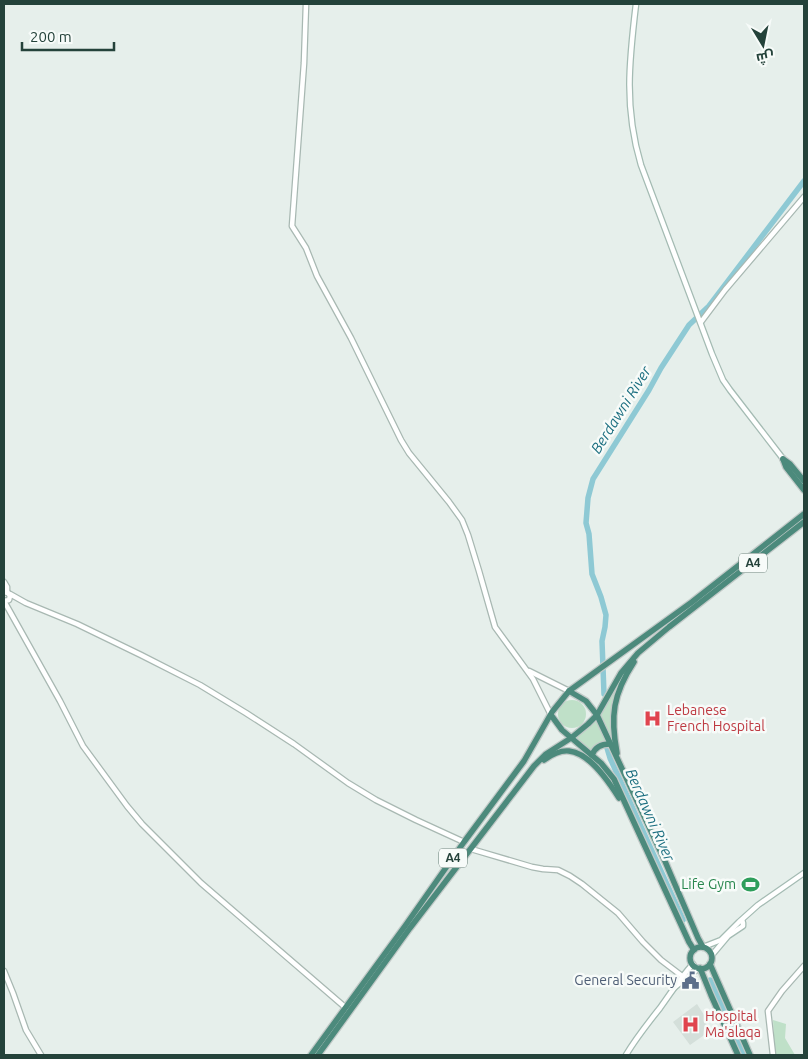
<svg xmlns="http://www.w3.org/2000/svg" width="808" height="1059" font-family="Ubuntu,Cairo,sans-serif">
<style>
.built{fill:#d4dfda}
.green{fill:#bfe0c8}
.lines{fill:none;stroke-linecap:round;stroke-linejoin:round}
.river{stroke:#8ec9d4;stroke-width:5.5}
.tertiary-casing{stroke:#a8b8b2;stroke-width:7}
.secondary-casing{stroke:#a4bbb3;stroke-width:7}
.trunk-casing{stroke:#c2cac8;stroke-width:8}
.tertiary{stroke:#fff;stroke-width:4.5}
.secondary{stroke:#fff;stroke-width:4.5}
.trunk{stroke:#4c8a7c;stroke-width:5.5}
.labels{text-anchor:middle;stroke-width:5;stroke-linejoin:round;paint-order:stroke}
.shield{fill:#f7fbf9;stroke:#637a73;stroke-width:1}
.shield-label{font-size:12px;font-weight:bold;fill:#24423a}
.health-label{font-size:14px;fill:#be3a42;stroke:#f7fbf9;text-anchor:start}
.leisure-label{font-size:14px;fill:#27864d;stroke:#f7fbf9;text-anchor:end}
.service-label{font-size:14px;fill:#4e5e75;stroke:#f7fbf9;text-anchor:end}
.water-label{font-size:15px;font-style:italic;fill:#1c6f80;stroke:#f7fbf9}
</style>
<rect width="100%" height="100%" fill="#e6efeb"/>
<path class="built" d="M697,1004L704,1015L707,1026L704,1030L707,1033L690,1045L673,1022Z"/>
<g class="green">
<path d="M623,673L612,702L611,710L613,743L600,715Z"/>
<circle cx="572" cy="714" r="14"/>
<path d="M597,719L606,741L595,745L590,751L575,737L589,728Z"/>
<path d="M773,1020L786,1024L785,1038L795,1055H775Z"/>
</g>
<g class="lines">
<g class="river">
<path d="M604,694L602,641L605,627L606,615L601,597L592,574L589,534L586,523L588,498L593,479L649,390L661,368L689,325L709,306L804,181"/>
<path d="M607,748L610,758L683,920"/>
<path d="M710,980L744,1055"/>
</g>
<defs>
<g id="tertiary">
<path d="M306,4L304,63L292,226L306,248L317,276L351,338L401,440L409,453L449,502L462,520L468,535L479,571L495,627L533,679L551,715"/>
<path d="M701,322L725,290L804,197"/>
<path d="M4,582L7,587V592"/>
<path d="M4,592L8,593L10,596L9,600L4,601"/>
<path d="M10,594L26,603L77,624L141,655L200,685L246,713L294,744L348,783L376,800L416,820L464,842"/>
<path d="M4,601L60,701L83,746L127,806L142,824L201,883L346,1008"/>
<path d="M529,671L569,691"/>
<path d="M471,849L532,867L543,869L558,870L570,876L582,884L618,913L643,942L661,960L682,976"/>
<path d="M4,971L13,993L26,1030L41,1055"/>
<path d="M773,1055L768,1011L782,991L804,966"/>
</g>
<g id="secondary">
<path d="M636,4C629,62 624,108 641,165L712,354L723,380L730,390L784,460"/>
<path d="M703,947L721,940L739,922L758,905L804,873"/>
<path d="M712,955L728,936L743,926V923L742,920"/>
<path d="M675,987L699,968"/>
<path d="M626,1055C636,1038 648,1023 660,1008C671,993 680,978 693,964"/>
</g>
<g id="trunk">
<path d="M783,459L786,467L804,490"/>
<path d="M783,459L790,464L804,481"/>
<path d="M569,691L586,701L597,715L664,859L698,938L703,947"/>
<path d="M551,715L562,730L601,763L614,779L689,942L694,950"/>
<path d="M617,753C610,716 613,694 634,662"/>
<path d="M592,755C595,747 602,744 610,744"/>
<path d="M544,760C551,755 560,750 569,751C590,753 609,782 619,798"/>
<circle cx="701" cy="958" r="11"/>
<path d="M710,964L750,1055"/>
<path d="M700,968L711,995L738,1055"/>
<path d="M311,1055L405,926L464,842L524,761L552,712L569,691L692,602L804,514"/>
<path d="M318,1055L410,928L534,766L546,754L571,738L588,724L597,715L621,673L638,653L669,627L804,522"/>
</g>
</defs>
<use href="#tertiary" class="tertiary-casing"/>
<use href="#secondary" class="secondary-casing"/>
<use href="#trunk" class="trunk-casing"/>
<use href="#tertiary" class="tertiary"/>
<use href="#secondary" class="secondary"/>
<use href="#trunk" class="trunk"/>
</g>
<defs>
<symbol id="hospital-bare" viewBox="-9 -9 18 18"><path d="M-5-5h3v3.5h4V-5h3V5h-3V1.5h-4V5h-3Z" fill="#e0444e" stroke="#f7fbf9" stroke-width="2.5" paint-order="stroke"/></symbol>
<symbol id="stadium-bare" viewBox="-9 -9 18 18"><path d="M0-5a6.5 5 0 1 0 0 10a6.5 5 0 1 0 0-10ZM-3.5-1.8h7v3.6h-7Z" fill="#2e9e5b" stroke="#f7fbf9" stroke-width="2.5" paint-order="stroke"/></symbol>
<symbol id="civic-bare" viewBox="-9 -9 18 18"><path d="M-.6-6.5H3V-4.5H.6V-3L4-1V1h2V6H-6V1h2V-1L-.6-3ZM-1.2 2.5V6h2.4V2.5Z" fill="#5c6f8a" stroke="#f7fbf9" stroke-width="2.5" paint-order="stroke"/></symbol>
</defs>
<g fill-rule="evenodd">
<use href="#hospital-bare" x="640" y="706" width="25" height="25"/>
<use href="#stadium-bare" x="738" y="872" width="25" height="25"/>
<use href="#civic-bare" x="678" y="968" width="25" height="25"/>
<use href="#hospital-bare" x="678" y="1012" width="25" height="25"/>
</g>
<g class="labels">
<g class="shield">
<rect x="739" y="553.5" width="28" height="19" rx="4"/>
<rect x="439" y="848.5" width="28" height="19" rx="4"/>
</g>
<g class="shield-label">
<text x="753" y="567">A4</text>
<text x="453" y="862">A4</text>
</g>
<g class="health-label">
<text x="667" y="715">Lebanese<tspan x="667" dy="16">French Hospital</tspan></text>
<text x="705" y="1021">Hospital<tspan x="705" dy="16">Ma'alaqa</tspan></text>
</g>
<g class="leisure-label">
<text x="736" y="889">Life Gym</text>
</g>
<g class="service-label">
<text x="677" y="985">General Security</text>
</g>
<g class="water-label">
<text transform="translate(621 410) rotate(-58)" y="5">Berdawni River</text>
<text transform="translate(650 815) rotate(66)" y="5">Berdawni River</text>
</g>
</g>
<rect width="808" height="1059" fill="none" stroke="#24423a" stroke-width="10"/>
<g transform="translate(763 45) rotate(170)" stroke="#f7fbf9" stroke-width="4" paint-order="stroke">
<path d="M0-4L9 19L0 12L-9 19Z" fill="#24423a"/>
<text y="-8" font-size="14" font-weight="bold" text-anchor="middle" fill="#24423a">ش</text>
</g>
<path d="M22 42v8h92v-8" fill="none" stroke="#24423a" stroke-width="2.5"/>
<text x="30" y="42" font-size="15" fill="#24423a" stroke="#f7fbf9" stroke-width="4" paint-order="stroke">200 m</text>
</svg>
